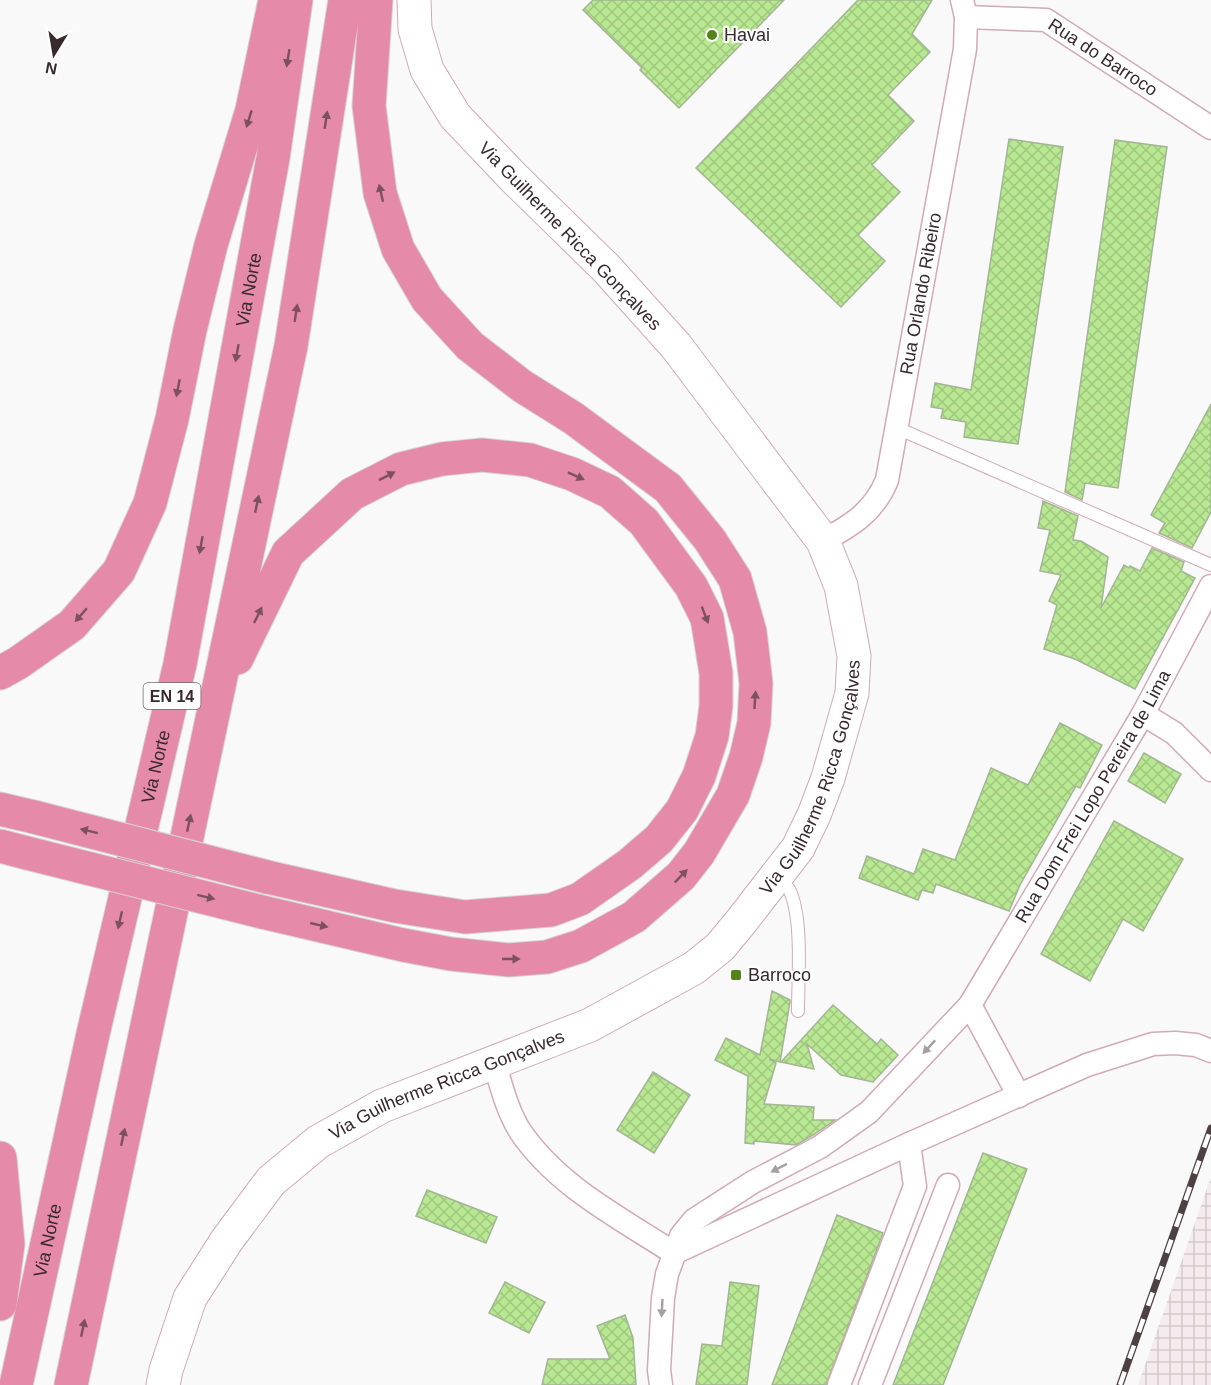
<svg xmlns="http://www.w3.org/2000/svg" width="1211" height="1385" font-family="Arial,sans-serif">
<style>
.industrial{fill:url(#industrial-grid)}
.building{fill:url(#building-cross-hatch);stroke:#a3b595;stroke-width:1.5}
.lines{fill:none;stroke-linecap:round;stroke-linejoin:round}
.lane-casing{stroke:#d2aab6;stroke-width:14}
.street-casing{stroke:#d2aab6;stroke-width:25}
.secondary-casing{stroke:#d2aab6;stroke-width:35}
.highway-casing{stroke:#d7d4d5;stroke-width:35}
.lane{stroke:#fff;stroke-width:12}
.street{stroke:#fff;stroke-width:22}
.secondary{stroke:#fff;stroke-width:33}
.highway{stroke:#e58aa9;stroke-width:33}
.rail-casing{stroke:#4e4144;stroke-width:7}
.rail{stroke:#fff;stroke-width:4.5;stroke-dasharray:14;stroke-linecap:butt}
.highway-bridge-casing{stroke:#d7d4d5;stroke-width:35;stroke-linecap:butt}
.highway-bridge{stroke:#e58aa9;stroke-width:33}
.oneway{fill:#7d505f}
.oneway2{fill:#a59fa0}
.poi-dot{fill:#528417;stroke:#fff;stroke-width:2}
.labels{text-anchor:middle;stroke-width:4.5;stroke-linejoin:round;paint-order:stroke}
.shield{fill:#fff;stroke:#74696c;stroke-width:1.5}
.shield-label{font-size:16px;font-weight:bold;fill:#38292d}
.poi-label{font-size:18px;fill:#38292d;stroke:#fff;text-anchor:start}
.street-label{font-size:18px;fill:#38292d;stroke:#fff}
</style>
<defs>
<pattern id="industrial-grid" width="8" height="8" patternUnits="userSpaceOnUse" patternTransform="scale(1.5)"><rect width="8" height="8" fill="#f5ebee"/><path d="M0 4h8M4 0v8" fill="none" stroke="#d3cacc"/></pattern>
<pattern id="building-cross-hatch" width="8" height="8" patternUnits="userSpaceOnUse" patternTransform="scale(1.5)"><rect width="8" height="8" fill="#b8e891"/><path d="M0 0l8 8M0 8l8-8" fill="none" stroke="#9fc77d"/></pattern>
</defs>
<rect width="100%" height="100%" fill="#f9f9f9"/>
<path class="industrial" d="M1211,1177V1385H1138Z"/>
<g class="building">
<path d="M593,0H784L679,108L640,70L642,68L583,10Z"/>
<path d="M858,0H932L912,34L930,52L888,95L914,121L872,165L900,192L858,235L885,261L841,307L696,168Z"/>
<path d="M1009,139L1063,147L1018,444L964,437L966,422L941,418L943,409L931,407L935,383L971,390Z"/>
<path d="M1115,140L1167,147L1118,488L1085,483L1082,500L1065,492Z"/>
<path d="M1211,404V512L1192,548L1159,533L1165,523L1151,515Z"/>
<path d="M1043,501L1078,516L1073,540L1081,541L1108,557L1101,608L1124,565L1129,568L1130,566L1140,571L1152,548L1184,562L1181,571L1195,578L1135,689L1075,659L1044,649L1057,605L1049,601L1061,575L1040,571L1050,530L1038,528Z"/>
<path d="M1060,723L1102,745L1080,788L1076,786L1020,885L1009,911L936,884L933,893L922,890L918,900L859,878L867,856L914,874L923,849L955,860L991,768L1028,785Z"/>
<path d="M1144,753L1181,774L1165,803L1128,781Z"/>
<path d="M1114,821L1183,859L1143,931L1123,919L1090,981L1041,954Z"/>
<path d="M772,991L790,1000V1002L780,1062L769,1059L776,1063L764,1104L814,1107L813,1120H835L813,1135L796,1145L754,1141V1144L745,1143L748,1076L715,1060L726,1038L760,1055Z"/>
<path d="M833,1005L877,1044L881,1039L898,1055L873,1082L841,1075L807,1044L814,1069L781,1062Z"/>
<path d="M653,1072L690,1095L654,1153L617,1130Z"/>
<path d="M983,1153L1027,1169L943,1385H893Z"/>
<path d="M427,1190L497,1217L486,1243L416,1216Z"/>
<path d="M837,1215L883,1233L826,1385H772Z"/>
<path d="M505,1282L545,1302L529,1333L489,1313Z"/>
<path d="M730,1282L759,1286L747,1385H696L702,1344L722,1346Z"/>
<path d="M625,1315L633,1338L636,1385H542L548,1359H610L597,1326Z"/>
</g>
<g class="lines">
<defs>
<g id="lane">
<path d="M897,428L1211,565"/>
<path d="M777,878C781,882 788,886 790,891C803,920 798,979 798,1011"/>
</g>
<g id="street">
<path id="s1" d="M966,17L1046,20L1211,128"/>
<path id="s2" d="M823,541C852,525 874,512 887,480L965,49L966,17L962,0"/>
<path d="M1143,714L1174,733L1211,770"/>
<path d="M970,1005L1019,1096"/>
<path d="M494,1062C501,1085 507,1110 520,1131C557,1186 620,1218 674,1253L909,1144L1087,1065L1153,1044L1175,1043L1196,1045L1211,1051"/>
<path id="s3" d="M661,1385L659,1370L663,1298L667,1274L681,1236L694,1220L753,1182L820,1147L869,1112L970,1005L1143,714L1211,586"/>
<path d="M839,1385L915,1186L909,1144"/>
<path d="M870,1385L948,1185"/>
</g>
<g id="secondary">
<path id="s4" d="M163,1385L166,1370L190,1298L227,1240L271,1181L318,1142L382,1106L590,1025L694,968L720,947L740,923L798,848L814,815L828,778L852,693L854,656L841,586L823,541L676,346L606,268L513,177L455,116L427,70L415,29L414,0"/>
</g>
<g id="highway">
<path d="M237,658L288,553L352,494L401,469L442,459L482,455L530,460L572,474L610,492L644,522L691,586L707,618L716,673V706L712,736L699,776L682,810L659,839L630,864L580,899L551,910L465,917L395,906L267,877"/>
<path d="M0,673L18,663L72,625L119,571L150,503L172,419L190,330L211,245L252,110L275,0"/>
<path d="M0,809L34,817"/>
<path d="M0,846L27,853"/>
<path d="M262,912L403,945L451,954L509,960L547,957L581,946L634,917L681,876L699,853L733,795L746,757L754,723L756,683L750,632L735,579L710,540L668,488L573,418L522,386L470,346L427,299L398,249L380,193L369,106L376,0"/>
<path d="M0,1158L8,1244L0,1304"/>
<path id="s5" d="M16,1385L93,1034L180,664L273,158L296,0"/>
<path d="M71,1385L291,346L345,0"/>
</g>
</defs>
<use href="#lane" class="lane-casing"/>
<use href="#street" class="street-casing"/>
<use href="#secondary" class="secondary-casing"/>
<use href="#highway" class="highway-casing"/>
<use href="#lane" class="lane"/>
<use href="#street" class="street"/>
<use href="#secondary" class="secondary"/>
<use href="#highway" class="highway"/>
<defs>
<path id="rail" d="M1120,1385L1211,1128"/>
</defs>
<use href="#rail" class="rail-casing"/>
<use href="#rail" class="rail"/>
<defs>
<g id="highway-bridge">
<path d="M34,817L267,877"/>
<path d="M27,853L262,912"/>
</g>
</defs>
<use href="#highway-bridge" class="highway-bridge-casing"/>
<use href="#highway-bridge" class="highway-bridge"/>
</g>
<defs><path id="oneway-solid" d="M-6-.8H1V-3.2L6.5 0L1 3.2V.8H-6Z" transform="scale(1.5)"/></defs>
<g class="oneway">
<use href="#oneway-solid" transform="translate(288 58) rotate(99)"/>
<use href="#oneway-solid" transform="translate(249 119) rotate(107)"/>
<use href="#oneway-solid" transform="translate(326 120) rotate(-81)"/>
<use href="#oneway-solid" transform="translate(381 193) rotate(-103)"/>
<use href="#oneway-solid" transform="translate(296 313) rotate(-81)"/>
<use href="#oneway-solid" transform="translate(237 353) rotate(100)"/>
<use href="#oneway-solid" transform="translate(178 388) rotate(101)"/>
<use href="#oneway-solid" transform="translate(387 476) rotate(-27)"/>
<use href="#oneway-solid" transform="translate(576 476) rotate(24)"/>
<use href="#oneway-solid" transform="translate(257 504) rotate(-78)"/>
<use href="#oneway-solid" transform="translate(201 545) rotate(100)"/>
<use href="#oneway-solid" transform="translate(81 615) rotate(131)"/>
<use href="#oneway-solid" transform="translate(258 615) rotate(-64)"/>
<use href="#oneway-solid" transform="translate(705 615) rotate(69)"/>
<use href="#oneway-solid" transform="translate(755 700) rotate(-86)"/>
<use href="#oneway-solid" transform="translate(189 823) rotate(-78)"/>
<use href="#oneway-solid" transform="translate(89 831) rotate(-166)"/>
<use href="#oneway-solid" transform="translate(681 876) rotate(-46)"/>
<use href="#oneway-solid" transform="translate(206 897) rotate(14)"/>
<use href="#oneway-solid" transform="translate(120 920) rotate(103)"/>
<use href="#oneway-solid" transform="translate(319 925) rotate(13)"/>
<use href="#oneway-solid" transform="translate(511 959)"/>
<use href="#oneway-solid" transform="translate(123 1137) rotate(-78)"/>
<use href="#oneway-solid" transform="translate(83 1328) rotate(-78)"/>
</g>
<g class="oneway2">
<use href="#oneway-solid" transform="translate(929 1047) rotate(133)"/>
<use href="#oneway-solid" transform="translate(779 1168) rotate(153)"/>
<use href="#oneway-solid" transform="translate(662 1308) rotate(93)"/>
</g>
<g class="poi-dot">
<circle cx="712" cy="35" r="6"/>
<rect x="730" y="969" width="12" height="12" rx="3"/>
</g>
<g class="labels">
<rect class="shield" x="143.5" y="683" width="57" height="26" rx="4.5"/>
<g class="shield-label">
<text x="172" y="702">EN 14</text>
</g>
<g class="poi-label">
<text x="724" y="41">Havai</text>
<text x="748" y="981">Barroco</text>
</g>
<g class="street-label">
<text dy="6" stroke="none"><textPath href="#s1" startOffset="148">Rua do Barroco</textPath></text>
<text transform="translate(570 236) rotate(46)" y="6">Via Guilherme Ricca Gonçalves</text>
<text dy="6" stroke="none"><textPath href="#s5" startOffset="1120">Via Norte</textPath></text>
<text dy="6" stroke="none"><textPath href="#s2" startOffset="280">Rua Orlando Ribeiro</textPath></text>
<text dy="6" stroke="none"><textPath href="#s5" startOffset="634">Via Norte</textPath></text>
<text dy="6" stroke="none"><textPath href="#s4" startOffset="940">Via Guilherme Ricca Gonçalves</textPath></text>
<text dy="6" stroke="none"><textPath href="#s3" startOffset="768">Rua Dom Frei Lopo Pereira de Lima</textPath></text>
<text dy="6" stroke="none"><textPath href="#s4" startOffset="436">Via Guilherme Ricca Gonçalves</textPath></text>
<text dy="6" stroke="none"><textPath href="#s5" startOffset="148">Via Norte</textPath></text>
</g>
</g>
<g transform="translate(54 54) rotate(191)" stroke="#ffffff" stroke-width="4.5" paint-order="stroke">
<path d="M0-4.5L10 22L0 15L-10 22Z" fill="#38292d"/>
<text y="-9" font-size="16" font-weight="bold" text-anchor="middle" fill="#38292d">N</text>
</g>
</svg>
